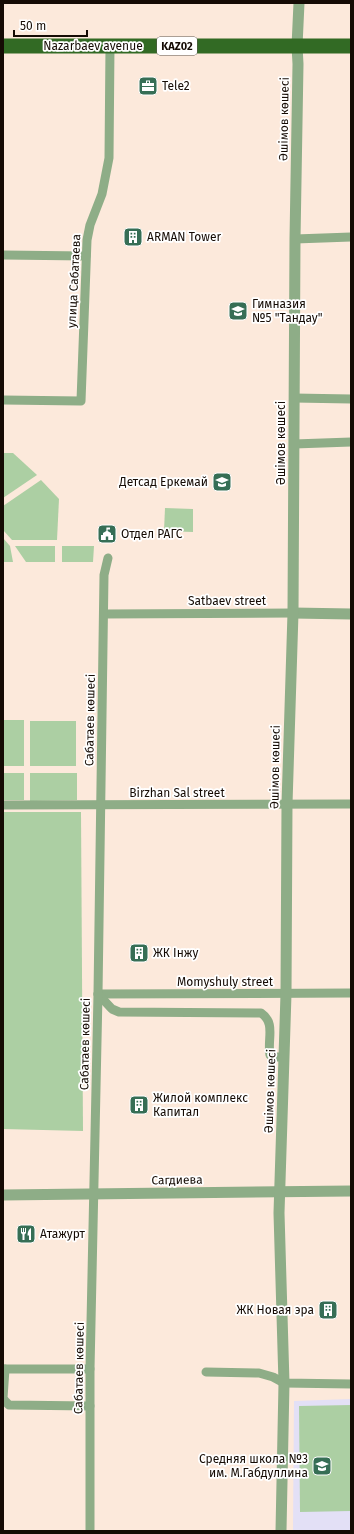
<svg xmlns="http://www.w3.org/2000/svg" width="354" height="1534" font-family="'Fira Sans',sans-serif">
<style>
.education{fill:#e3e0f6}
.green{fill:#accfa3}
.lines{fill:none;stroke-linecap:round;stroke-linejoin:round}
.minor{stroke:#8ead87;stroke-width:9}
.tertiary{stroke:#8ead87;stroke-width:11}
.trunk{stroke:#326a24;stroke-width:15}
.labels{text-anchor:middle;stroke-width:3.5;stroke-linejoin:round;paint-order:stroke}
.shield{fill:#fff;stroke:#5b544f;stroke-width:1}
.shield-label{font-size:11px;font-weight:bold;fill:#150b04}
.street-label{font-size:12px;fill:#150b04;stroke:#fff}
.poi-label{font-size:12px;fill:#150b04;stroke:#fff;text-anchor:start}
</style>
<rect width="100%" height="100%" fill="#fce9db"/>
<path class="education" d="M351,1399V1531H293L294,1401Z"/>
<g class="green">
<path d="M3,453H13L37,475L3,498Z"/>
<path d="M41,480L59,499L57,540H12L3,530V506Z"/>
<path d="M165,508L193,509V532L164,531Z"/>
<path d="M3,538L10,546L13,562H3Z"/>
<path d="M15,546H55V562H26Z"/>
<path d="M62,546H94L93,562H62Z"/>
<rect x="3" y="720" width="21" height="46"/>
<rect x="30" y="721" width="46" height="45"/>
<rect x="3" y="773" width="21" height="27"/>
<path d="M30,773H77V800L30,801Z"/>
<path d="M3,812H81L83,1131L3,1129Z"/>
<path d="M351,1405V1511L300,1512L299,1406Z"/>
</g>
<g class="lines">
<g class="minor">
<path d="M295,239L351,237"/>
<path d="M3,255L86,256"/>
<path d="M294,398L351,399"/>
<path d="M3,400L81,401L87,240L90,225L102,194L109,158L110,46"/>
<path d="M294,444L351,442"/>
<path d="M104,614L293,613"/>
<path d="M3,805L351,804"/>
<path d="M98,994L351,993"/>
<path d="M98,994L112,1009L119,1012L261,1013C276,1023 267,1039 270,1055L273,1057H284"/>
<path d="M3,1369H90"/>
<path d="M5,1369L3,1398L5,1401L9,1405L90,1406"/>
<path d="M206,1372L259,1373L273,1377L284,1383L351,1384"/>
<path d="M90,1531V1369L98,994L104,575L108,558"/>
</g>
<g class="tertiary">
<path d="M293,613L351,614"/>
<path d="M3,1195L351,1191"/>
<path d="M281,1531L284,1383L279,1213L286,994L287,804L293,613L295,239L298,64L297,46L299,3"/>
</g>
<path class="trunk" d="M3,46H351"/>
</g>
<defs>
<symbol id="office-square" viewBox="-11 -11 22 22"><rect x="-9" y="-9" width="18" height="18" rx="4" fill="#366e55" stroke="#fff"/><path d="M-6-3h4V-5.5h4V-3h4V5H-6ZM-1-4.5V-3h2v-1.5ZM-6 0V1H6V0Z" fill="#fff"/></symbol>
<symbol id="building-square" viewBox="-11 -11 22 22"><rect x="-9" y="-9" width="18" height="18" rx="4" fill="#366e55" stroke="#fff"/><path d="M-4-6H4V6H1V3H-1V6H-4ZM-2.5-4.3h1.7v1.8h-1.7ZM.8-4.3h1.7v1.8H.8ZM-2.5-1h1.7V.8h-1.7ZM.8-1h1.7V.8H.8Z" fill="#fff"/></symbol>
<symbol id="school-square" viewBox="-11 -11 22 22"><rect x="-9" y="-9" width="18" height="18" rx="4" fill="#366e55" stroke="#fff"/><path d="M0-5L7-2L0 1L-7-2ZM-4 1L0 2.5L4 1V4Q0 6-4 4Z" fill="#fff"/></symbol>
<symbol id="civic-square" viewBox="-11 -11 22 22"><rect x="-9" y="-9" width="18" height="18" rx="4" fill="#366e55" stroke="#fff"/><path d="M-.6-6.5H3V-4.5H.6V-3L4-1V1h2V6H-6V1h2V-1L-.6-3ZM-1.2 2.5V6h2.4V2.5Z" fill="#fff"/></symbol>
<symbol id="restaurant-square" viewBox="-11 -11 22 22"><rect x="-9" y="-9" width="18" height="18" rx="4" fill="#366e55" stroke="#fff"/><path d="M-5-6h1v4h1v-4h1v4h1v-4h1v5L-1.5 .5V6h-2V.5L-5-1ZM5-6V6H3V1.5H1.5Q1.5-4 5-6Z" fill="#fff"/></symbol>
</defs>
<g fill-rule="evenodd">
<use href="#office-square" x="137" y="75" width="22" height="22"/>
<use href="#building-square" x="122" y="226" width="22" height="22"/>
<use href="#school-square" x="227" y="300" width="22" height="22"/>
<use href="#school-square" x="211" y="471" width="22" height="22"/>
<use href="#civic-square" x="96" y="523" width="22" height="22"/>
<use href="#building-square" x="128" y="942" width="22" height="22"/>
<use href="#building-square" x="128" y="1094" width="22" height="22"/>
<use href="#restaurant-square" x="15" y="1223" width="22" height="22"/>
<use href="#building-square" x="317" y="1299" width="22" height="22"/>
<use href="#school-square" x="311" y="1455" width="22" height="22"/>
</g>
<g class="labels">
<rect class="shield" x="157" y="37" width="40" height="18" rx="3"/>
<g class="shield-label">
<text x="177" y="50">KАZ02</text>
</g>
<g class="street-label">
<text x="93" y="50">Nazarbaev avenue</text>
<text transform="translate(284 119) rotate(-89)" y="4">Әшімов көшесі</text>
<text transform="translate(74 281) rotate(-87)" y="4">улица Сабатаева</text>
<text transform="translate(281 443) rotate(-90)" y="4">Әшімов көшесі</text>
<text x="227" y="605">Satbaev street</text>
<text transform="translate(90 720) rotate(-89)" y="4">Сабатаев көшесі</text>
<text transform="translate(275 767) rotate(-89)" y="4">Әшімов көшесі</text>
<text x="177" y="797">Birzhan Sal street</text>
<text x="225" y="986">Momyshuly street</text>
<text transform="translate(85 1044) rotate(-89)" y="4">Сабатаев көшесі</text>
<text transform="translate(270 1091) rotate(-88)" y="4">Әшімов көшесі</text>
<text transform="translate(177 1180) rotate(-1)" y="4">Сагдиева</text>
<text transform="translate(79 1368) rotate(-89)" y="4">Сабатаев көшесі</text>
</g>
<g class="poi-label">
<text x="162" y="90">Tele2</text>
<text x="147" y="241">ARMAN Tower</text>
<text x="252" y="308">Гимназия<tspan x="252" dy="14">№5 "Тандау"</tspan></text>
<text x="208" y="486" text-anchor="end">Детсад Еркемай</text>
<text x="121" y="538">Отдел РАГС</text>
<text x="153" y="957">ЖК Інжу</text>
<text x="153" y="1102">Жилой комплекс<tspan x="153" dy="14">Капитал</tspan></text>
<text x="40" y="1238">Атажурт</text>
<text x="314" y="1314" text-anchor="end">ЖК Новая эра</text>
<text x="308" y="1463" text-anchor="end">Средняя школа №3<tspan x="308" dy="14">им. М.Габдуллина</tspan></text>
</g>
</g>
<rect width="354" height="1534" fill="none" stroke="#150b04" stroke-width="8"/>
<path d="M14 30v6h73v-6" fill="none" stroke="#150b04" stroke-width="2"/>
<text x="20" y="30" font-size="12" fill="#150b04" stroke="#ffffff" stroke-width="3" paint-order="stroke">50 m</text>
</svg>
